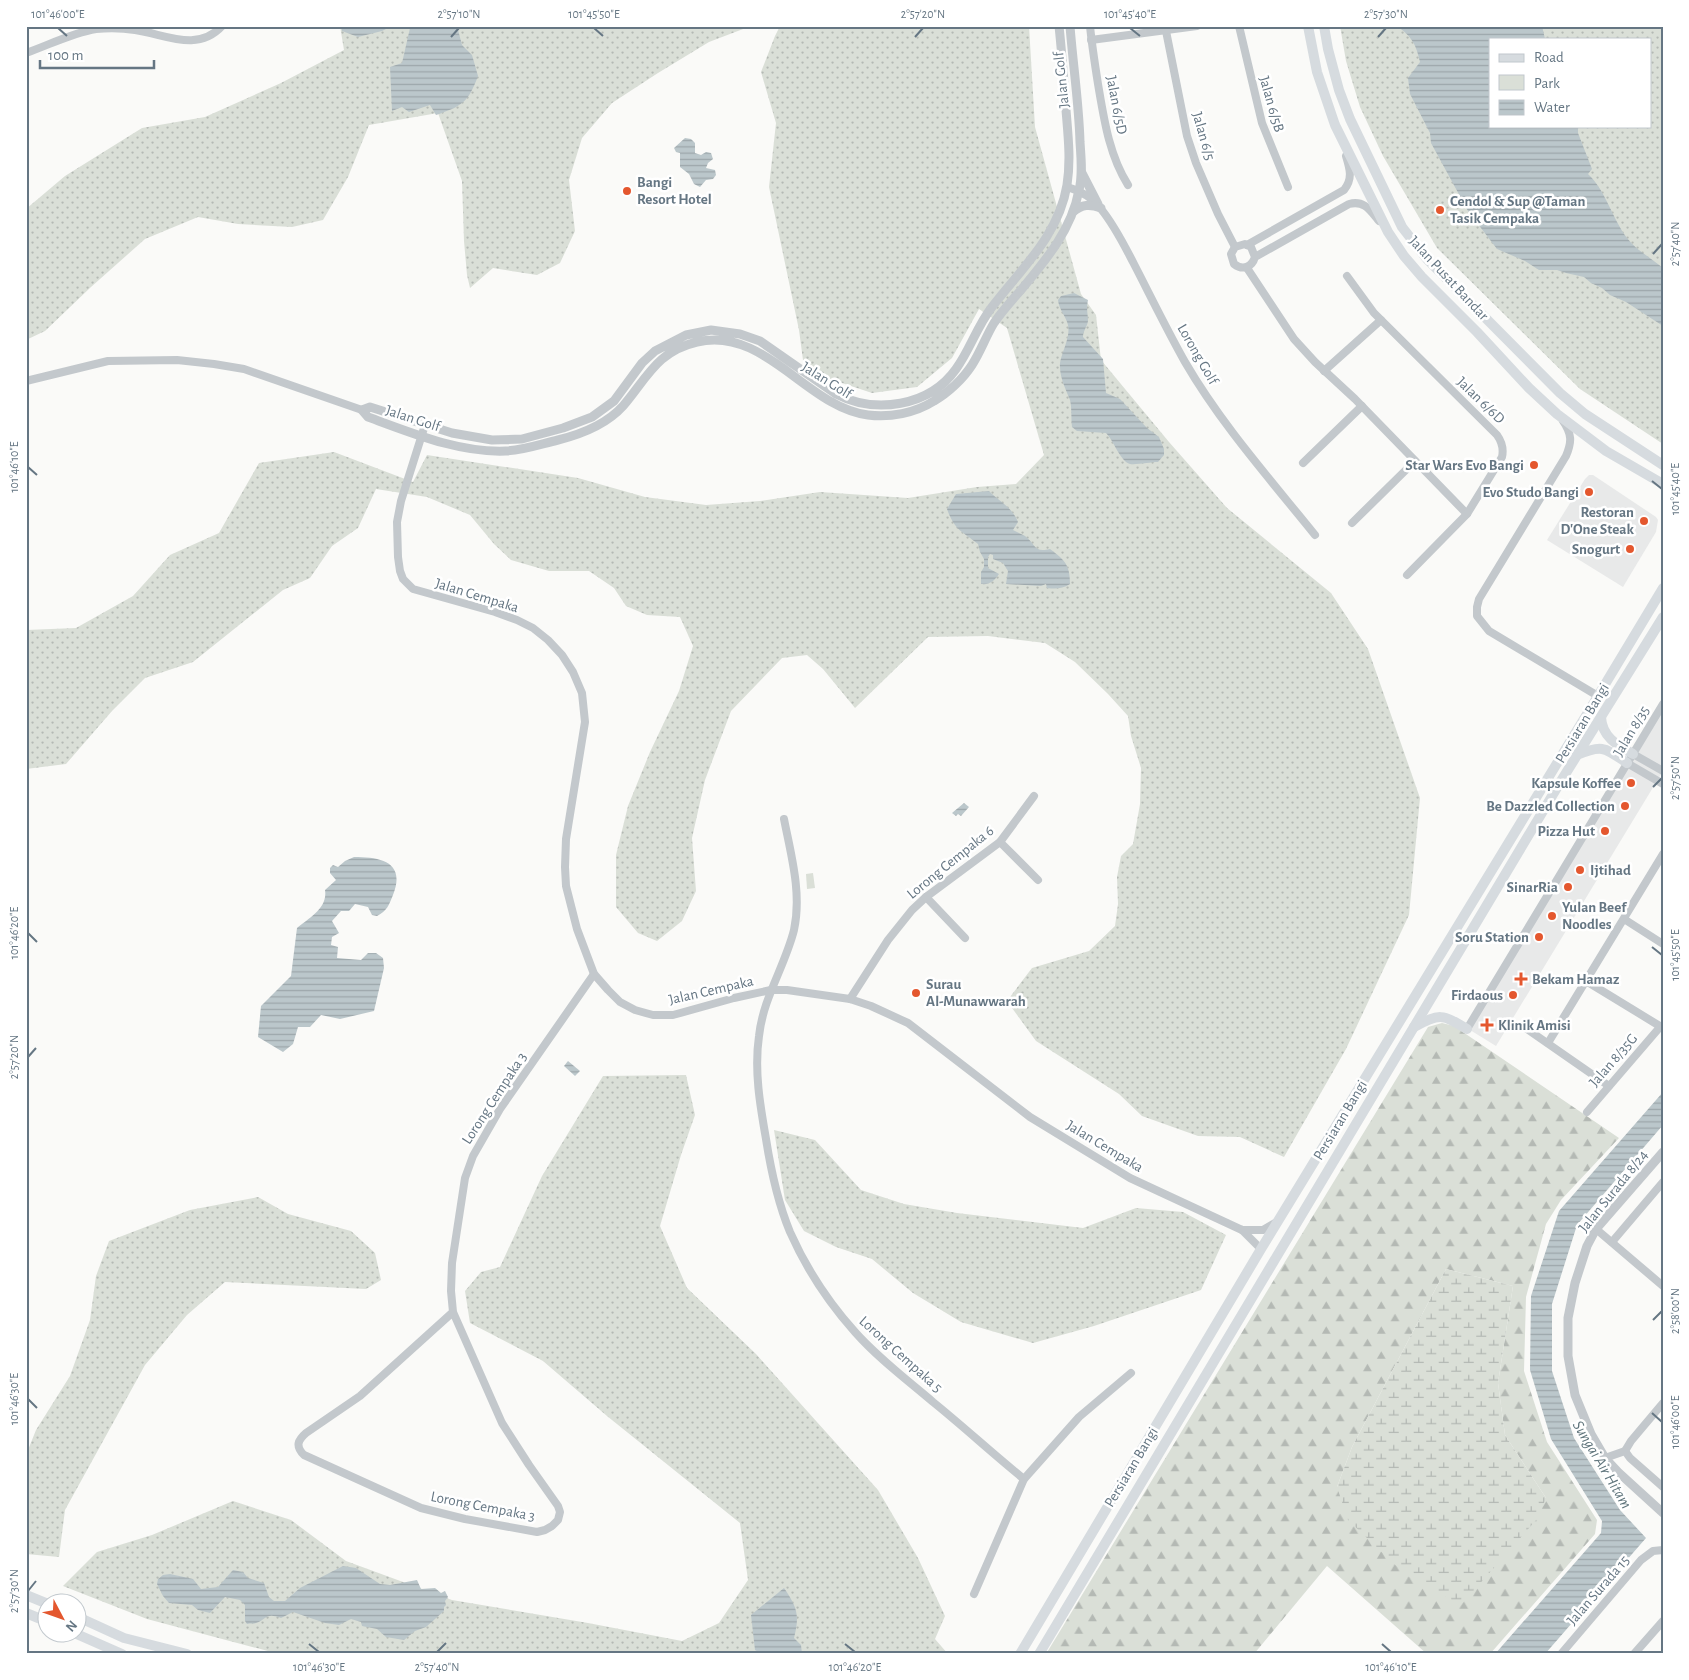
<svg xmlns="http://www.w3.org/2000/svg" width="1689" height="1680" font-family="'Alegreya Sans',sans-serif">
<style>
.built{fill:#e8e9e9}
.green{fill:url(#green-dots);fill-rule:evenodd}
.forest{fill:url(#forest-firs);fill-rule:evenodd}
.wetland{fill:url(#wetland-marsh)}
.pitch{fill:#dadfd7}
.water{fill:url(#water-rules)}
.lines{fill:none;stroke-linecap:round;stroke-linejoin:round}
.minor{stroke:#c3c8cc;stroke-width:8}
.tertiary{stroke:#c3c8cc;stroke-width:9}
.secondary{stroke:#d6dbdf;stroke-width:10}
.ticks{fill:none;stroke:#657683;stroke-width:2}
.poi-dot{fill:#e4572e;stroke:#fff;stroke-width:2}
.labels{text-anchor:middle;stroke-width:5;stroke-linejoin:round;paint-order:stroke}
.street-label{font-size:15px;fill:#657683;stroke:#fff}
.poi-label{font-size:15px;font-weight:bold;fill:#657683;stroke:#fff;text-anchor:end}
.water-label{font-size:16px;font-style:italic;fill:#60757c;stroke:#fff}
.neatline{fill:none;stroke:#657683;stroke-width:2}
.ticks-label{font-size:12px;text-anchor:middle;fill:#657683}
</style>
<defs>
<pattern id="green-dots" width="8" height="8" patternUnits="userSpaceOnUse" patternTransform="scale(1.25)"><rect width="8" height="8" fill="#dadfd7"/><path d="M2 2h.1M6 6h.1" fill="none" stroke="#b4b9b4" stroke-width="1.8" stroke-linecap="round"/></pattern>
<pattern id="forest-firs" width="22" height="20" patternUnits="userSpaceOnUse" patternTransform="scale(1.25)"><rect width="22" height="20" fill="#dadfd7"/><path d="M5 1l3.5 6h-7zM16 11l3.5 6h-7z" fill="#b4b9b4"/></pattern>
<pattern id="wetland-marsh" width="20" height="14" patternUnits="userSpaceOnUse" patternTransform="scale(1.25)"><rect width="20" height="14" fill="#dadfd7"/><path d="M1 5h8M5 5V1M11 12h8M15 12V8" fill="none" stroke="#b4b9b4"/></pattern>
<pattern id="water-rules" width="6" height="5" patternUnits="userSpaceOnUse" patternTransform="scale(1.25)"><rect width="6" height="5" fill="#bbc7cb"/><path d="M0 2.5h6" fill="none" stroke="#9ca6aa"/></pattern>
</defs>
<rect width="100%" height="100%" fill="#fafaf8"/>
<g class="built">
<path d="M1589,475H1593L1656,517L1658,520L1656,532L1623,587L1547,540L1585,479Z"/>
<path d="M1663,709V771L1496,1046L1470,1030Z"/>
</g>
<g class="green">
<path d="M340,26H751L709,42L658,73L612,103L582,138L569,180L575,231L560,263L537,275L493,268L470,288L467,275L464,241L462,181L438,113L369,125L348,177L323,220L292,227L238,224L198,217L145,239L91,287L45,331L26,340V209L65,176L142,128L205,117L281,83L344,50Z"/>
<path d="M780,26H1029L1035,127L1081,294L1096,315L1101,360L1169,442L1227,508L1331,593L1368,649L1420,798L1409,915L1346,1049L1284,1157L1240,1137L1198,1136L1142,1116L1119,1094L1036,1041L1007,1001L1032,968L1089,951L1115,926L1118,904L1117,877L1121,856L1133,844L1140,804L1141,768L1131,736L1128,716L1108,694L1075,662L1045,643L988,636L928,637L855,708L823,669L807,655L782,658L731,711L705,780L692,838L696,891L682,921L657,941L638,933L616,907V855L628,806L650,752L679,691L693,646L680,617L647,615L626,606L614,588L589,571H549L511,560L494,544L470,515L427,497L376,489L358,528L332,546L310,578L283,590L193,662L145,678L112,711L66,764L26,769V630L76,628L133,596L170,555L219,533L259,463L334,452L413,482L427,455L578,478L645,497L706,505L760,501L820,492L908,498L977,487L1016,484L1044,455L1007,328L979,309L952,358L917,387L872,393L830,379L803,360L799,330L769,187L776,123L761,72L775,36Z"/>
<path d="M1340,26H1663V444L1580,389L1437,248L1383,156L1360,107L1346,61ZM1490,39H1650V126H1490Z"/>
<path d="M686,1075L695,1115L681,1155L660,1226L687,1288L756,1354L878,1490L918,1558L945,1616L935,1639L948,1654H279L147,1619L63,1586L97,1552L152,1535L233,1501L291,1520L346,1561L452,1600L588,1623L682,1641L719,1623L748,1580L740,1523L607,1416L543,1361L470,1323L465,1291L481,1272L500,1267L542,1176L603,1076Z"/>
<path d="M774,1130L815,1140L861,1190L904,1204L957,1213L1083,1228L1136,1208L1183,1212L1226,1235L1201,1290L1094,1326L1033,1343L961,1322L913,1293L872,1259L836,1247L804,1231L785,1200Z"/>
<path d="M258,1197L288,1214L351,1231L375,1253L381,1280L366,1289L225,1282L187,1315L145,1365L65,1510L59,1557L26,1554V1455L36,1430L70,1376L90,1320L96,1276L109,1241L190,1210Z"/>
</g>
<path class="forest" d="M1442,1023L1454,1026L1619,1138L1561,1200L1546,1224L1526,1297L1524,1371L1547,1442L1597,1520L1595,1534L1490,1654H1427L1327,1566L1254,1654H1046L1428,1027ZM1446,1269L1513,1286L1498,1383L1505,1435L1546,1498L1337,1487L1352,1447Z"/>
<path class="wetland" d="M1446,1269L1513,1286L1498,1383L1505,1435L1546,1498L1537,1519L1461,1605L1406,1575L1348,1520L1337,1487L1352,1447Z"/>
<path class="pitch" d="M813,873L815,888L807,889L806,874Z"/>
<g class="water">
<path d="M341,26H392L382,31L358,37L342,31Z"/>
<path d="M412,26H457L462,45L472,55L478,76C468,103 462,106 436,115L430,105L409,112L402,107L392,111L390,67L402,63L410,28Z"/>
<path d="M1397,26H1542L1545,39H1490V126H1578V133L1592,169L1588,174C1606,191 1612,218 1627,238C1637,251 1650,257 1663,268V326L1626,302L1610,295L1602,288L1591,283L1584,277L1566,273L1557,270H1539L1525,261L1497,249L1468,211L1431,143L1430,133L1410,94L1408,78L1420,62C1416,44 1412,37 1397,26Z"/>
<path d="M685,138L691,139L695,143V153L701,155L706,152L711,153L713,159L708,163L706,168L715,170L716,175L713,179L706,180L700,187L694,184L689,174L680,167V153L676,152L674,148Z"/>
<path d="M1074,293L1088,300C1086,308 1088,314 1088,321C1087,327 1083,331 1083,337L1103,359L1106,393L1120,399L1147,428L1159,437L1164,449V455L1158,462C1152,462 1136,465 1130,464C1120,461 1114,441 1106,433L1077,431L1072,427C1071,419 1072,408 1070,400C1066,390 1060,378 1060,367C1059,356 1071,339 1068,325C1066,316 1059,310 1058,300L1061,296Z"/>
<path d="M989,491C1000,502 1012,507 1018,522L1013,530C1017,532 1021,534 1025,536C1036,544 1033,553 1050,549C1065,560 1070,565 1070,584C1062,589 1056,589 1047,588L1046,584L1041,586L1006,584L1008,571L1003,563L993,559V555L990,554L988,557V568L999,574C994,581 990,585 981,584V572L984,567V559L980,552L978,544C962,531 955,531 947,509L956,494Z"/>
<path d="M964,803L969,807L961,816L958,814L956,816L952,813Z"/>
<path d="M354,857C381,857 406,862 393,895C389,905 387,911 377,916L372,915L368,907L355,904L349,911H341L332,921L339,933L332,937L331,945L338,947L337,958L361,960L368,953H376L383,958L384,968L374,1011L340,1019L321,1015L310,1027H298L293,1044L283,1052L258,1037L261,1006L291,976L297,928C309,918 328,908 325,890L336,880L330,873V868L333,865L338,867L345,861Z"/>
<path d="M568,1061L580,1071L575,1076L564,1066Z"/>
<path d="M1663,1092V1125L1577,1225L1552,1304V1371L1574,1438L1620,1510L1646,1538L1545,1654H1495L1601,1533L1602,1521L1551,1439L1530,1370L1531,1296L1559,1211Z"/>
<path d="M343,1566L356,1568L380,1584L390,1585L417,1580L421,1589L435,1588L441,1593L445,1591L448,1597L445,1601L446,1605L444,1607V1611L426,1627L415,1631L404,1640L386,1637L377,1629L362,1626L361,1622L351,1619L339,1625L325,1623L293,1612L281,1618C266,1612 267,1619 256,1623C254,1624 250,1623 247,1624L245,1621V1605L240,1600L225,1597L210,1613L198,1610L192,1605L169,1603L163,1596L157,1584L158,1579L163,1575L170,1574L193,1579L201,1589L218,1587L233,1570L243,1572L248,1578L264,1583L269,1597L274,1601H285L300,1588Z"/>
<path d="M784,1588C797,1607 800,1615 794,1638L801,1645L802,1654H762L755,1650L751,1615Z"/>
</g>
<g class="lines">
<g class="minor">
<path d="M1090,26C1092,46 1095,65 1098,84C1104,119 1109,155 1128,185"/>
<path d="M1165,26L1187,136L1196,163L1218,214L1235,247"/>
<path d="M1239,26L1262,123L1288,187"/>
<path d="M1091,40L1197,26"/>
<path d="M26,53C49,45 72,33 96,29C108,28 122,28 135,30C165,34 197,53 222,26"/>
<path d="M1067,187C1081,191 1092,197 1101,209C1115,226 1124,245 1134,264C1151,297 1167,330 1185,362C1221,424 1270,479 1315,535"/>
<path d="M1247,245L1344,190C1353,179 1350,169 1346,156"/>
<path d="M1255,257L1251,247L1245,244L1235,247L1231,254L1234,264C1243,271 1252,267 1255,257L1349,204C1364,200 1370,210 1379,221"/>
<path d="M1247,268L1294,339L1315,362L1355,399L1467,514"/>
<path d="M1347,276L1374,313L1497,435C1502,442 1504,448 1502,457L1467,514L1407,575"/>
<path d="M1324,371L1381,320"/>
<path d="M26,381L108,361L177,360L214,364L244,369L362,410"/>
<path d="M1563,421C1572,434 1572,442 1566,456L1479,599L1477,607V616L1489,631L1598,696"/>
<path d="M425,425L401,501L397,522L398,557L400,571L403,579L413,589L495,612L517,620L533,628L548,640L562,655L573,672L582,693L585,722L566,839L565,867L566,886L577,929L594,974L608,990L620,1002L635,1010L653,1015H673L734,998L771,990H787L850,999L871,1006L908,1023L1030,1117L1130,1178L1242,1230H1263L1275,1223"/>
<path d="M1303,463L1362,406"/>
<path d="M1352,523L1415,461"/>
<path d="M1633,754L1663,771"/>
<path d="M1627,763L1663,784"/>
<path d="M784,819C791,855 802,893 794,930C785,966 763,998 759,1036C754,1070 760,1105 766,1139C771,1171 778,1203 790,1232C806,1268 829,1303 855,1332C878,1358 906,1379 933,1402C964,1427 993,1454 1024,1479"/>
<path d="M1000,842L1038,880"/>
<path d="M926,897L965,938"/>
<path d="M1624,919L1663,944"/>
<path d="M1586,981L1663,1028"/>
<path d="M850,999L888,940L912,910L926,897L1000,842L1034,796"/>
<path d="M1524,1027L1609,1086"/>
<path d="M1467,1029L1663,704"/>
<path d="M1548,1043L1663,854"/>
<path d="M1587,1112L1660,1027"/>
<path d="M1596,1229L1663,1286"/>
<path d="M1242,1230L1261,1249"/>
<path d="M1612,1242L1663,1182"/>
<path d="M453,1312L360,1396L306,1433C298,1440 295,1446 304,1455L421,1508L465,1519L537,1532L545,1530L552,1526L558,1520L560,1512L558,1506L529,1465L502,1423L453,1312L451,1291L452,1263L465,1178L473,1156L500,1109L594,974"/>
<path d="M1625,1451L1631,1441L1663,1403"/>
<path d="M1605,1458L1625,1451L1630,1458L1663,1487"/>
<path d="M974,1594L1024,1479L1079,1417L1131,1373"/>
<path d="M1561,1654L1641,1560L1653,1551L1663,1550"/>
<path d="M1634,1654L1663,1621"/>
</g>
<g class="tertiary">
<path d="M1059,26C1062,54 1064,82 1066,110C1068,135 1071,160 1067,185C1059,235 1021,269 992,307C977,326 970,350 956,369C929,407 875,414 836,394L760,341L740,334L711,330L686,335L655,351L642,363L614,401L592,417L563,428L522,439L492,440L452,433L370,407L362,410L368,417C412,433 459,453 506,451C524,450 541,444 558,440C582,434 606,425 623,406C647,378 657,351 697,342C765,326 806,407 868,415C890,418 915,413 934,401C948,393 963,379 972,365C981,351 986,336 994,323C1002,311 1012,300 1021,290C1046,260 1072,229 1079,190C1083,175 1081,158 1080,142C1079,104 1073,65 1070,26"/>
<path d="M1082,173L1098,204"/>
<path d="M1073,212C1082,204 1090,204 1101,208"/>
<path d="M1663,1152L1596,1229L1587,1246L1575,1283L1568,1318V1356L1575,1395L1591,1434L1605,1458L1618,1472L1663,1513"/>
</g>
<g class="secondary">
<path d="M1308,26L1317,72L1335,125L1388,232L1404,256L1422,277L1477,332L1529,388L1557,414L1606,451L1663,484"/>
<path d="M1324,26L1328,49L1339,90L1350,119L1402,227L1427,259L1560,393L1585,414L1663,465"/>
<path d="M1601,717C1602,737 1617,745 1633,754"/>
<path d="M1577,755C1603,744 1605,748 1627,763"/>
<path d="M1414,1027C1440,1013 1442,1014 1467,1029"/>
<path d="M26,1595L48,1604"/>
<path d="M26,1613L48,1622"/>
<path d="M78,1617L124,1638L187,1654"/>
<path d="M72,1632L122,1654"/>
<path d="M1020,1654L1261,1249L1598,696L1663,588"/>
<path d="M1039,1654L1561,781L1663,617"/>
</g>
</g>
<path class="ticks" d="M58,28L67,36M594,28L603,36M1130,28L1140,36M451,37L459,28M915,37L923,28M1378,37L1386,28M1653,254L1662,244M28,467L37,475M1652,481L1662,489M1653,787L1662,778M28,933L37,942M1652,947L1662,955M28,1057L36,1048M1653,1320L1662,1311M28,1399L37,1408M1652,1413L1662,1422M28,1591L36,1581M309,1644L319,1652M845,1644L855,1652M1382,1644L1391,1652M437,1652L446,1643"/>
<g class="poi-dot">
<circle cx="627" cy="191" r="5"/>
<circle cx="1440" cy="210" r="5"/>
<circle cx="1534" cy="465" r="5"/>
<circle cx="1589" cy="492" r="5"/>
<circle cx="1644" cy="521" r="5"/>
<circle cx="1630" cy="549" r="5"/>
<circle cx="1631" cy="783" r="5"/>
<circle cx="1625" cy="806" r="5"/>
<circle cx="1605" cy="831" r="5"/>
<circle cx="1580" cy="870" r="5"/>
<circle cx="1568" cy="887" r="5"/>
<circle cx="1552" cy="916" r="5"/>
<circle cx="1539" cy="937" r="5"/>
<path d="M1518.5 971.5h5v5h5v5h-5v5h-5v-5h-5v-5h5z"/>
<circle cx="916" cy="993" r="5"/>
<circle cx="1513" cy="995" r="5"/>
<path d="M1484.5 1017.5h5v5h5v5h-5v5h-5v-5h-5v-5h5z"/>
</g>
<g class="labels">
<g class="street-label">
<text transform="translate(1061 80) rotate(-96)" y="5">Jalan Golf</text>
<text transform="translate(1272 104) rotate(74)" y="5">Jalan 6/5B</text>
<text transform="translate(1117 105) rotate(79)" y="5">Jalan 6/5D</text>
<text transform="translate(1204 136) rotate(74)" y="5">Jalan 6/5</text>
<text transform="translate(1449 278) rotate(47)" y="5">Jalan Pusat Bandar</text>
<text transform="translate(1198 354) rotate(60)" y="5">Lorong Golf</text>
<text transform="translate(827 380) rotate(32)" y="5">Jalan Golf</text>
<text transform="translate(1481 400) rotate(44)" y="5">Jalan 6/6D</text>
<text transform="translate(413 418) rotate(18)" y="5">Jalan Golf</text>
<text transform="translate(477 595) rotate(17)" y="5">Jalan Cempaka</text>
<text transform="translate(1582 723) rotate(-59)" y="5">Persiaran Bangi</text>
<text transform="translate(1631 731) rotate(-59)" y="5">Jalan 8/35</text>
<text transform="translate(950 862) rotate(-39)" y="5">Lorong Cempaka 6</text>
<text transform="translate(711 990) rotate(-13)" y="5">Jalan Cempaka</text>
<text transform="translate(1613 1060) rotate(-49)" y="5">Jalan 8/35G</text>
<text transform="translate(494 1098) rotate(-57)" y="5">Lorong Cempaka 3</text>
<text transform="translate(1340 1120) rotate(-59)" y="5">Persiaran Bangi</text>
<text transform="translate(1105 1146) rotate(31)" y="5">Jalan Cempaka</text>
<text transform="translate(1613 1191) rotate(-51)" y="5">Jalan Surada 8/24</text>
<text transform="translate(901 1354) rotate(42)" y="5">Lorong Cempaka 5</text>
<text transform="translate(1131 1467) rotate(-59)" y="5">Persiaran Bangi</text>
<text transform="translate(483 1506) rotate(11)" y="5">Lorong Cempaka 3</text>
<text transform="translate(1598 1590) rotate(-49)" y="5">Jalan Surada 15</text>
</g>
<g class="poi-label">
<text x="637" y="187" text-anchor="start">Bangi<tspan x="637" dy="17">Resort Hotel</tspan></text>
<text x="1450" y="206" text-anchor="start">Cendol &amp; Sup @Taman<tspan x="1450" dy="17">Tasik Cempaka</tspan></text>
<text x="1524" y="470">Star Wars Evo Bangi</text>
<text x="1579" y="497">Evo Studo Bangi</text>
<text x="1634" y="517">Restoran<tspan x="1634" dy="17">D'One Steak</tspan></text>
<text x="1620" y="554">Snogurt</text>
<text x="1621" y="788">Kapsule Koffee</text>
<text x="1615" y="811">Be Dazzled Collection</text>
<text x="1595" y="836">Pizza Hut</text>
<text x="1590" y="875" text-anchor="start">Ijtihad</text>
<text x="1558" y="892">SinarRia</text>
<text x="1562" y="912" text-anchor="start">Yulan Beef<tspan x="1562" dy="17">Noodles</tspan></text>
<text x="1529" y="942">Soru Station</text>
<text x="1532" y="984" text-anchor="start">Bekam Hamaz</text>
<text x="926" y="989" text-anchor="start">Surau<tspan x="926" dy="17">Al-Munawwarah</tspan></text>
<text x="1503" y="1000">Firdaous</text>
<text x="1498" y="1030" text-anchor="start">Klinik Amisi</text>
</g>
<g class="water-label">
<text transform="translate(1603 1464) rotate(59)" y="6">Sungai Air Hitam</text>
</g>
</g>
<rect width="1689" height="1680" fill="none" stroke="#ffffff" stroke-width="55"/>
<rect x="1489" y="38" width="162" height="90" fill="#ffffff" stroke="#c1c8cd"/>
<rect x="1499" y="54" width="25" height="8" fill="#d6dbdf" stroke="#c1c8cd"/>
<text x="1534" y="62" font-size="15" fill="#657683">Road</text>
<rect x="1499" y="75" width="25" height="15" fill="#dadfd7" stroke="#c1c8cd"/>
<text x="1534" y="88" font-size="15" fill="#657683">Park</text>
<rect x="1499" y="100" width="25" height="15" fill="url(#water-rules)" stroke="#c1c8cd"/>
<text x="1534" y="112" font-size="15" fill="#657683">Water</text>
<g transform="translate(62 1618) rotate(131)"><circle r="24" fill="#ffffff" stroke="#c1c8cd"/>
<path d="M0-4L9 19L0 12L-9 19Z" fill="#e4572e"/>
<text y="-8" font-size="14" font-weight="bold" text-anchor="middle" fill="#657683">N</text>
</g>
<path d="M40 60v8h114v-8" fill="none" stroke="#657683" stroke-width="2.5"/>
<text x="48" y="60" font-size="15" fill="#657683" stroke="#ffffff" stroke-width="4" paint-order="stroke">100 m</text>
<rect x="28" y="28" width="1634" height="1624" class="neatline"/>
<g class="ticks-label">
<text x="58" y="18">101°46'00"E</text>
<text x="459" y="18">2°57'10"N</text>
<text x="594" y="18">101°45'50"E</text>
<text x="923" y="18">2°57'20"N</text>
<text x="1130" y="18">101°45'40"E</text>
<text x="1386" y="18">2°57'30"N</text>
<text transform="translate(1675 244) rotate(-90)" y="4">2°57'40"N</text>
<text transform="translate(14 467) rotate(-90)" y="4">101°46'10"E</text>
<text transform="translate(1675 489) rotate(-90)" y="4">101°45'40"E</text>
<text transform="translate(1675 778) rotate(-90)" y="4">2°57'50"N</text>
<text transform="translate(14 933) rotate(-90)" y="4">101°46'20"E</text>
<text transform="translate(1675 955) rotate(-90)" y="4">101°45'50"E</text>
<text transform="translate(14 1057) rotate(-90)" y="4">2°57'20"N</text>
<text transform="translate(1675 1311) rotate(-90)" y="4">2°58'00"N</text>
<text transform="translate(14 1399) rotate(-90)" y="4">101°46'30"E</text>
<text transform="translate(1675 1422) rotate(-90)" y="4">101°46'00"E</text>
<text transform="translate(14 1591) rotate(-90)" y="4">2°57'30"N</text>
<text x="319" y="1671">101°46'30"E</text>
<text x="437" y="1671">2°57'40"N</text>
<text x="855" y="1671">101°46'20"E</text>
<text x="1391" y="1671">101°46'10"E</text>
</g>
</svg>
